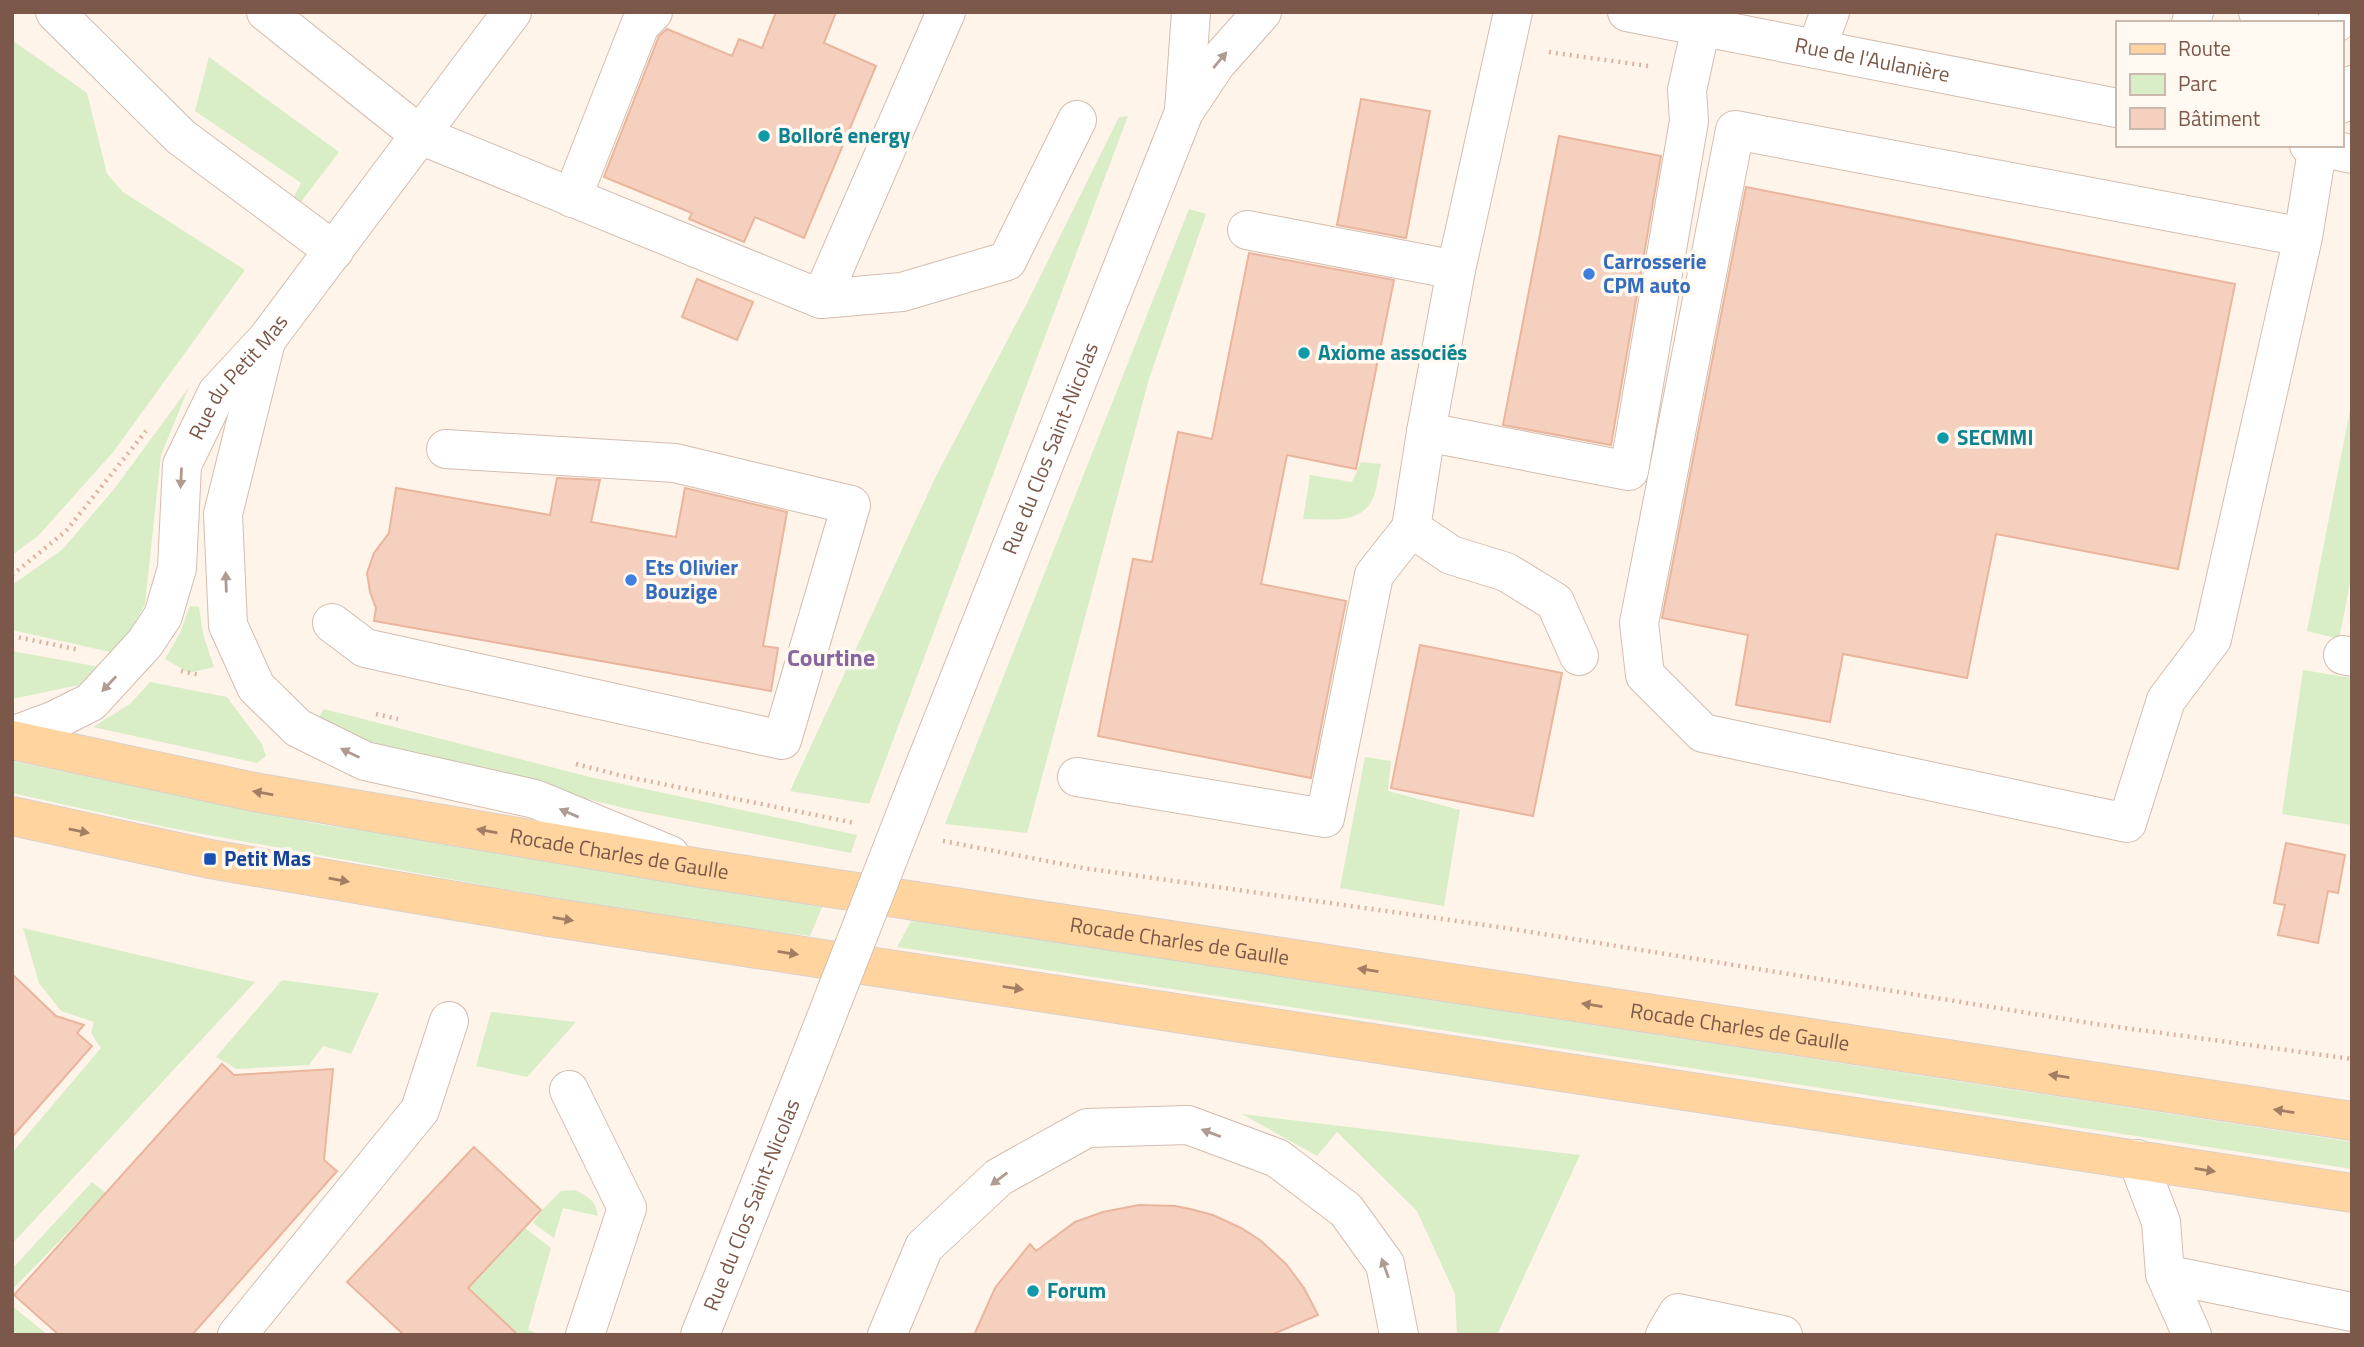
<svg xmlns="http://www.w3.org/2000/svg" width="2364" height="1347" font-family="'Titillium Web',sans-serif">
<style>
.green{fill:#d9eec6}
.building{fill:#f6d0bf;stroke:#eab59d;stroke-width:2}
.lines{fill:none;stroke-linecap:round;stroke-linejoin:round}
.minor-casing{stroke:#d4bdb0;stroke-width:40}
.major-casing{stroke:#dad0cc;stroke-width:40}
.path{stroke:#dcb3a1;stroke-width:4.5;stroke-dasharray:2 5;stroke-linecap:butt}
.minor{stroke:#fff;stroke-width:38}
.major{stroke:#ffd49f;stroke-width:38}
.minor-bridge-casing{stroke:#d4bdb0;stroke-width:40;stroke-linecap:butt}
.minor-bridge{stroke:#fff;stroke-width:38}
.oneway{fill:#b09b92}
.oneway2{fill:#a37d64}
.culture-dot{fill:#0f9aa8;stroke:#fff9f1;stroke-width:2.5}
.shop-dot{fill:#3f7fe0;stroke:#fff9f1;stroke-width:2.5}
.transit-dot{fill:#1a4fb4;stroke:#fff9f1;stroke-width:2.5}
.labels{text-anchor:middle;stroke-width:7;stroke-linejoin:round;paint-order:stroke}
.street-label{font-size:21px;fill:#7c584a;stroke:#fff9f1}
.culture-label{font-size:21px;font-weight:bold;fill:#0d838f;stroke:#fff9f1;text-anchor:start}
.shop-label{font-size:21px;font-weight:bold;fill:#366cbe;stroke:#fff9f1;text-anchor:start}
.transit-label{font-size:21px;font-weight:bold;fill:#164399;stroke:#fff9f1;text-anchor:start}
.quarter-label{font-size:24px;font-weight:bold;fill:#87669f;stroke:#fff9f1}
</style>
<rect width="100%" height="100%" fill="#fef4e9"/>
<g class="green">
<path d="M12,40L87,93L107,174L123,192L245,270L114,451L38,536L12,555Z"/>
<path d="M209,57L339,152L294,211L288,208L301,183L195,111Z"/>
<path d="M1128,116L869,804L790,791L936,476L1027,303L1119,117Z"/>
<path d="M1189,209L1206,214L1149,379L1027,833L945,824Z"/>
<path d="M189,387L161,455L145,604L124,644L110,652L12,630V585L63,549L115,488Z"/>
<path d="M2352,400V573L2339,639L2307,631Z"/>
<path d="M1361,462L1381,464C1378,475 1377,493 1371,502C1358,525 1325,519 1303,519L1310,475L1352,482Z"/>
<path d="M190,606L199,607L203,634L214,667L189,673L165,659L180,633Z"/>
<path d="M12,651L100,667L93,682L12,699Z"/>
<path d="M2303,670L2352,678V825L2282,814Z"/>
<path d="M150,682L227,697L262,744L266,756L257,763L93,727L130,704Z"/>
<path d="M324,709L590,777L857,835L851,853L628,809L375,747L318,718Z"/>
<path d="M1365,757L1391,761L1388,791L1460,810L1444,906L1340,888Z"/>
<path d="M12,761L318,824L826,898L810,936L664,918L170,828L12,793Z"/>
<path d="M914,916L1542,1017L2352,1142V1169L897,947Z"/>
<path d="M23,928L255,982L12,1244V1153L101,1048L91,1033L94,1022L61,1011L39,983Z"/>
<path d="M282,980L379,993L351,1054L323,1046L309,1065L237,1069L216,1057Z"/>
<path d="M491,1012L576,1022L527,1077L476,1066Z"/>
<path d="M1242,1114L1580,1155L1497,1335H1457L1455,1294L1417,1211L1337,1132L1317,1156Z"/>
<path d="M92,1182L106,1193L12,1290V1269Z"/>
<path d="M575,1190C589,1197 596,1201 598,1216L563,1208L554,1238L533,1223L543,1209L561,1191Z"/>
<path d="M525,1228L551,1248L528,1330L541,1335H518L468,1288Z"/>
<path d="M12,1306L48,1335H12Z"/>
</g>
<g class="building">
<path d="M776,12H836L824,43L876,66L804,238L755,217L744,242L689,219L692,213L604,177L659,36L667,29L732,56L739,39L762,48Z"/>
<path d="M1361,99L1430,111L1406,238L1337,225Z"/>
<path d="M1559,136L1661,156L1611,445L1503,425Z"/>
<path d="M1746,187L2235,284L2178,569L1996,534L1967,678L1843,654L1830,722L1736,705L1748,635L1662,618Z"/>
<path d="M1249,253L1394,280L1356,469L1287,455L1261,584L1346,601L1311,778L1098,736L1133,559L1152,562L1178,432L1212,439Z"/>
<path d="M697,279L753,302L737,340L682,317Z"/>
<path d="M557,478L600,480L591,522L676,537L685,488L787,512L763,646L778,648L771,691L374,621L376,608L370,592L367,573L374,553L389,533L396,488L550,515Z"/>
<path d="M1420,645L1562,673L1533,816L1391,788Z"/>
<path d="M2286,843L2345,855L2338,893L2328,891L2318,943L2278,935L2285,905L2274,903Z"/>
<path d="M12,974L56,1016L84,1025L77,1033L92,1046L12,1137Z"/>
<path d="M222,1064L234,1075L333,1069L324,1160L337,1171L192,1335H59L14,1295Z"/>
<path d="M474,1147L541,1210L468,1288L518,1335H404L347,1282Z"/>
<path d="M1139,1205L1175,1206L1190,1209L1213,1215L1241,1228L1260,1240L1286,1264L1304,1288L1318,1315L1271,1335H974L995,1288L1030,1244L1036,1251L1075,1222L1103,1212Z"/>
</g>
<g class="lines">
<defs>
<g id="minor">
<path d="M55,12L181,137L334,251"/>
<path d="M266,12L420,135L821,299L946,12"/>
<path id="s1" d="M1627,12L2117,108"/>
<path d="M2258,12L2301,23"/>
<path d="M2191,23L2194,12"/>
<path d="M2336,23L2341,12"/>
<path d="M1816,49L1830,12"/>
<path d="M2341,104L2352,85"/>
<path d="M1184,110L1191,12"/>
<path d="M2309,145L2352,154"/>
<path d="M572,198L640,25L653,12"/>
<path d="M1247,230L1456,270"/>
<path d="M2303,237L1735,130L1639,623L1645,675L1703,733L2127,823L2166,700L2212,639L2303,237L2318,145"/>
<path d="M821,299L902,292L1007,261L1077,120"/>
<path d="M266,341L223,514L228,625L256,687L298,728L365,761L535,799L670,855"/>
<path d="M1426,432L1629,471L1689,121L1687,90L1701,27"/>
<path d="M1411,528L1451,555L1506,572L1555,602L1579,656"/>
<path d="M332,623L365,648L782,740L851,505L675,463L446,449"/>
<path d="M2343,655L2352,657"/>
<path id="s2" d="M12,736L55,720L91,702L145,643L163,616L177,568L182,465L217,393L267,339L512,12"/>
<path d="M1077,777L1325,818L1374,575L1411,528L1426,432L1456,270L1513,12"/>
<path id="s3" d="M917,785L1184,112L1216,64L1262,12"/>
<path d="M569,1090L627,1208L585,1335"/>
<path d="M2137,1159L2161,1222L2165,1274L2192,1335"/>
<path d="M2165,1274L2352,1312"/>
<path d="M237,1335L420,1110L449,1021"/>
<path id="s4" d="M700,1335L804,1074"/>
<path d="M887,1335L924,1247L999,1177L1087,1128L1188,1125L1277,1158L1346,1210L1385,1264L1399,1335"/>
<path d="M1665,1335L1678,1313L1783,1335"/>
</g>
<g id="major">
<path id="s5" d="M12,740L254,792L700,868L2352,1121"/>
<path d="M12,816L210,859L549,917L2352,1193"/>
</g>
</defs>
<use href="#minor" class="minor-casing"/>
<use href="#major" class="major-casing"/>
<g class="path">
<path d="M1549,52L1648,66"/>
<path d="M12,575L66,531L146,431"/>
<path d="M12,636L80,650"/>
<path d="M181,671L200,675"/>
<path d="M376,714L398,719"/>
<path d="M576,764L623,776L855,823"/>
<path d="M943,841L1083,868L1506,928L2096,1024L2352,1059"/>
</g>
<use href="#minor" class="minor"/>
<use href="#major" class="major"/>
<defs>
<path id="minor-bridge" d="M804,1074L917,785"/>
</defs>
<use href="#minor-bridge" class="minor-bridge-casing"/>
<use href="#minor-bridge" class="minor-bridge"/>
</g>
<defs><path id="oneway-solid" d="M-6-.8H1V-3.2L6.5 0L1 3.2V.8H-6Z" transform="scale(1.75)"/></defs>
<g class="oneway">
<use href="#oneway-solid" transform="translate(1220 60) rotate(-50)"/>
<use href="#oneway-solid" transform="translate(181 478) rotate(93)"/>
<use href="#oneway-solid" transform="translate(226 582) rotate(-92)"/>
<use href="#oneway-solid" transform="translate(109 684) rotate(133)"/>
<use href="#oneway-solid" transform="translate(350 753) rotate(-154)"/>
<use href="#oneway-solid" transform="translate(569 813) rotate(-157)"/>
<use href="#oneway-solid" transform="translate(1211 1133) rotate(-159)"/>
<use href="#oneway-solid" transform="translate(999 1179) rotate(143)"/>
<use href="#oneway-solid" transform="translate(1385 1268) rotate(-110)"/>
</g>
<g class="oneway2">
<use href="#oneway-solid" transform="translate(263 793) rotate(-170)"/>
<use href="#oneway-solid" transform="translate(79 831) rotate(12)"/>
<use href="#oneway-solid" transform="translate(487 831) rotate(-170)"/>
<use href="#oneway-solid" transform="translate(339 880) rotate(10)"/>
<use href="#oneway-solid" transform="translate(563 919) rotate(9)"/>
<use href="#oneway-solid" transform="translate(788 953) rotate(9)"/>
<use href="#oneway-solid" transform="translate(1368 970) rotate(-171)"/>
<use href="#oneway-solid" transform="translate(1013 988) rotate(9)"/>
<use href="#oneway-solid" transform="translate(1592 1005) rotate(-171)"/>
<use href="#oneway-solid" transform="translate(2059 1076) rotate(-171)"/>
<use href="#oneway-solid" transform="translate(2284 1111) rotate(-171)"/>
<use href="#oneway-solid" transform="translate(2205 1170) rotate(9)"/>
</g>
<g class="culture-dot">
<circle cx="764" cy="136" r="7"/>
<circle cx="1304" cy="353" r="7"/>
<circle cx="1943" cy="438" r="7"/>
<circle cx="1033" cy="1291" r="7"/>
</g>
<g class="shop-dot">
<circle cx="1589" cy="274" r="7"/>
<circle cx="631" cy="580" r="7"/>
</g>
<rect class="transit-dot" x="203" y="852" width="14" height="14" rx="3.5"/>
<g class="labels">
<g class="street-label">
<text dy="7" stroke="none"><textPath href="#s1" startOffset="250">Rue de l'Aulanière</textPath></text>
<text dy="7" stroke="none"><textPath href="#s2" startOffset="457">Rue du Petit Mas</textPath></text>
<text dy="7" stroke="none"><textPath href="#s3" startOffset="362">Rue du Clos Saint-Nicolas</textPath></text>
<text dy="7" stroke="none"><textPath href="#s5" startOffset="618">Rocade Charles de Gaulle</textPath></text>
<text dy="7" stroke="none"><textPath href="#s5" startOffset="1185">Rocade Charles de Gaulle</textPath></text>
<text dy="7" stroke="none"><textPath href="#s5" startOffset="1752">Rocade Charles de Gaulle</textPath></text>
<text dy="7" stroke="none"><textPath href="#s4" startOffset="140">Rue du Clos Saint-Nicolas</textPath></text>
</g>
<g class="culture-label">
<text x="778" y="143">Bolloré energy</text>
<text x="1318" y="360">Axiome associés</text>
<text x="1957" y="445">SECMMI</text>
<text x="1047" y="1298">Forum</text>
</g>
<g class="shop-label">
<text x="1603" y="269">Carrosserie<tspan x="1603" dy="24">CPM auto</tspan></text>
<text x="645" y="575">Ets Olivier<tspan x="645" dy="24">Bouzige</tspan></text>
</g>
<g class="transit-label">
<text x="224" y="866">Petit Mas</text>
</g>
<g class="quarter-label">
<text x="831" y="666">Courtine</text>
</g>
</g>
<rect width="2364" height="1347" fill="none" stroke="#7c584a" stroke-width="28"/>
<rect x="2116" y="21" width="228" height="126" fill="#fff9f1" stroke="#cbb9ae" stroke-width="2"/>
<rect x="2130" y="44" width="35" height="10" fill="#ffd49f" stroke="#cbb9ae" stroke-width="2"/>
<text x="2178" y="56" font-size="21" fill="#7c584a">Route</text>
<rect x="2130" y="74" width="35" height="21" fill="#d9eec6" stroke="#cbb9ae" stroke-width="2"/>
<text x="2178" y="91" font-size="21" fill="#7c584a">Parc</text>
<rect x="2130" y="108" width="35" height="21" fill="#f6d0bf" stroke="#cbb9ae" stroke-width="2"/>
<text x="2178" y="126" font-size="21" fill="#7c584a">Bâtiment</text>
</svg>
